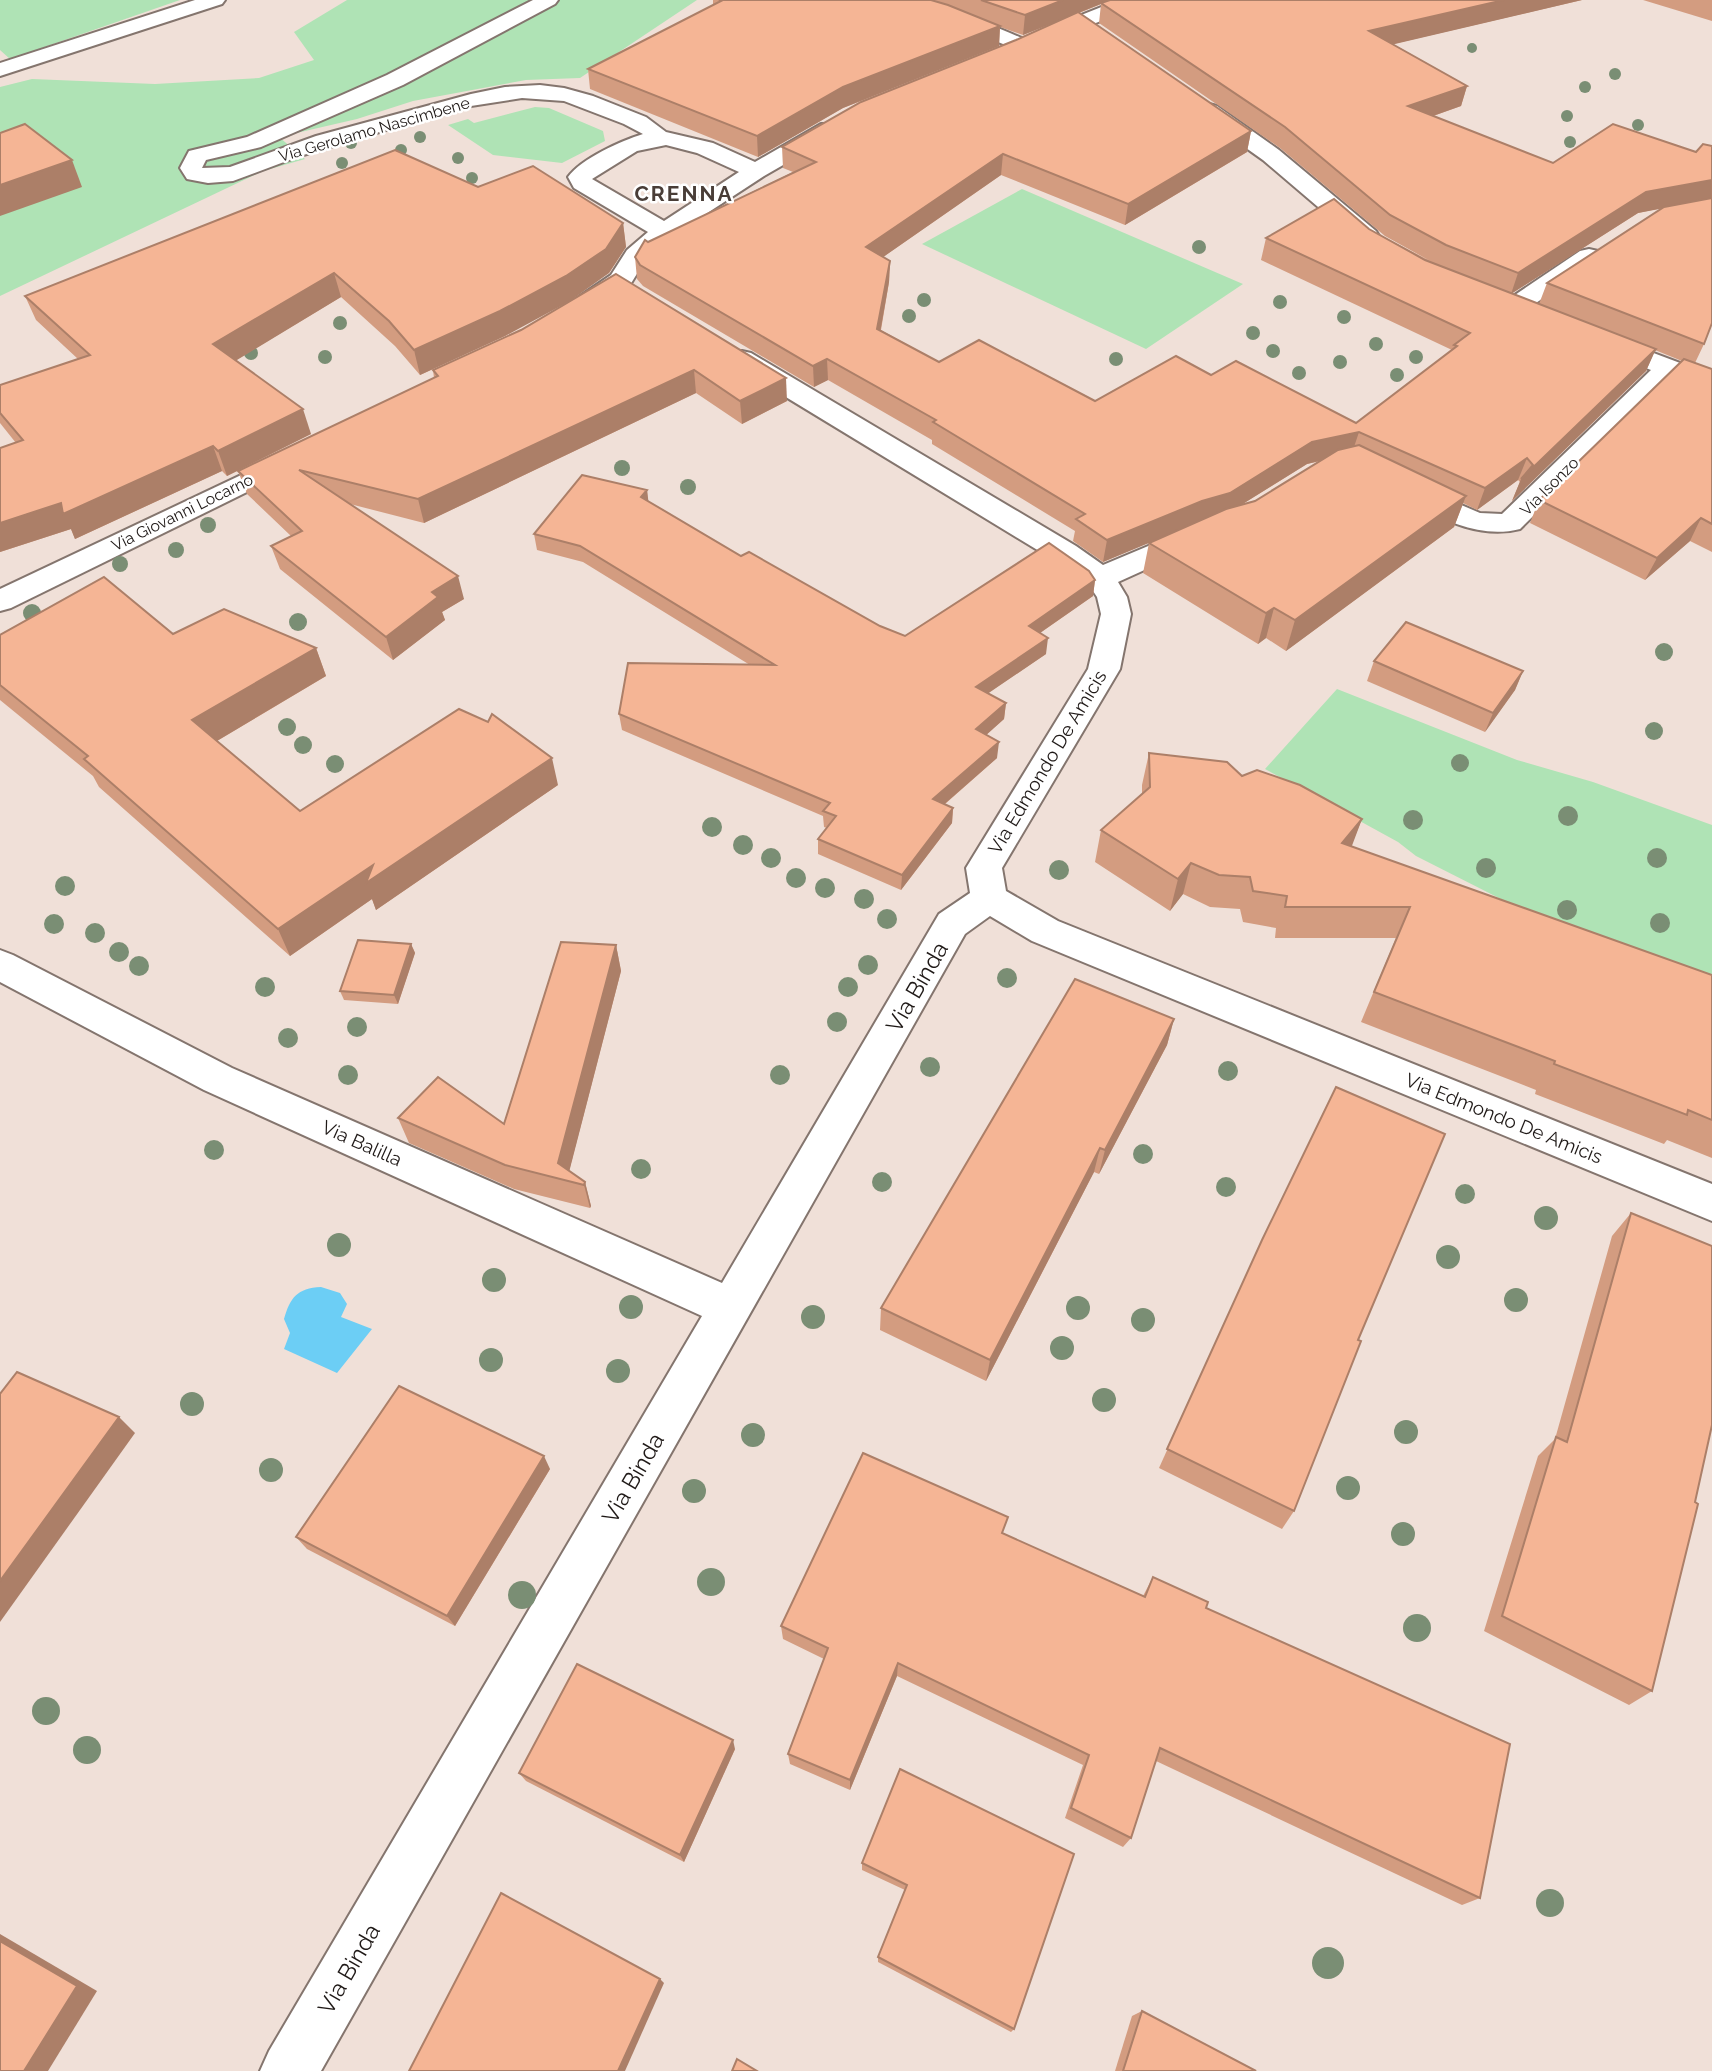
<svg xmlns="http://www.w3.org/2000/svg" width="1712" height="2071" font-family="Raleway,sans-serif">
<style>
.green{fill:#afe3b5}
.water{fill:#6ccef5}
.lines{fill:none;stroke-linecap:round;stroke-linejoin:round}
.minor-casing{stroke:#84756e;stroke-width:4}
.minor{fill:#fff;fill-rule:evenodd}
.tree{fill:#7a8e74}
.wall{fill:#d39c80;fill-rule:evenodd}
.shaded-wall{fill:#ac7f68}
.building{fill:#f5b595;stroke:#ac7f68;stroke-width:2}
.labels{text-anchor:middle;stroke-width:5;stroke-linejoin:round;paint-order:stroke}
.far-street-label{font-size:16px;fill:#1f1917;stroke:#fff}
.street-label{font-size:19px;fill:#1f1917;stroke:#fff}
.far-district-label{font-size:21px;font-weight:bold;letter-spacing:2px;fill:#493d37;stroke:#fff}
.near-street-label{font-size:23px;fill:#1f1917;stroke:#fff}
</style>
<rect width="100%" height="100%" fill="#f0e0d8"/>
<g class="green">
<path d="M0,0H180L10,59L0,50Z"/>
<path d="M347,0H697L580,78L526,80L413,101L357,119L279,137L305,159L263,171L0,296V87L32,79L155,84L259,78L314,60L294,32Z"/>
<path d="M535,107L549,108L603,131L605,141L562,163L493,155L448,125L468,119L474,123Z"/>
<path d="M1022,189L1243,284L1146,349L922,244Z"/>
<path d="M1337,689L1517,760L1593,782L1712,825V1006L1416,856L1398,842L1265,769Z"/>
</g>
<path class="water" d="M321,1287L340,1293L347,1304L341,1317L372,1329L337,1373L284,1349L290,1333L284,1319C290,1298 297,1288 321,1287Z"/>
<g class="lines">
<defs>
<g id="minor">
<path d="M195,0H225L222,4L0,76V63Z"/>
<path d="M533,0H558L555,4L403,85L261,147L206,160L202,168L230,167L316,136L471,94L505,87L540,85L564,88L593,96L646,117L666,132L713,143L755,162L821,124H837L840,129L837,134L764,176L672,236L646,259L630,285L588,313L579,316L570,313L566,308L570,303L611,275L627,250L648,232L574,188L568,177C582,158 621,141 643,134L624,124L564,101L522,98L471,106L396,127L300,156L233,181L208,183L187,179L180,168L189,151L247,137L387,75ZM666,145L697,153L739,172L664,221L592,179L637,151Z"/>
<path d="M880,0C937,0 978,20 1029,41L1031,35L1119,0H1147L1144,4L1045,43L1032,44L1033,46L1030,50L1023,52L948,22L883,4Z"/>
<path d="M1209,104L1217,106L1279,150L1376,231L1379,236L1376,241L1367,243L1358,241L1263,160L1201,116L1198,111L1201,106Z"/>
<path d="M1589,249L1598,251L1601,256L1598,261L1524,311L1515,314L1506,311L1502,306L1506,301L1580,251Z"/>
<path d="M1603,334L1712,375V392L1673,378L1520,529C1478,540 1439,517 1402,499L1398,493L1402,487L1412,484L1480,513L1502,514L1651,370L1594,348L1590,342L1594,336Z"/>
<path d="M742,351L751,353L1076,546L1103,565L1184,531L1194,528L1204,531L1209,537L1204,543L1118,582L1127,597L1131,614L1120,669L1002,868L1006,891L1058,921L1712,1184V1221L1032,941L990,916L965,934L321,2071H260L269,2051L702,1316L204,1090L0,982V950L13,955L232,1068L722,1283L939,914L970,893L966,868L1088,669L1101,614L1097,597L1089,585L1054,560L733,365L729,359L733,353Z"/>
<path d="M290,452L300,454L304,460L300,466L11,608L0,611V589Z"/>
</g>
</defs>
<use href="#minor" class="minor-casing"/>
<use href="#minor" class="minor"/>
</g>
<g class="tree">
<circle cx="1472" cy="48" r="5"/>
<circle cx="1615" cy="74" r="6"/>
<circle cx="1585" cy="87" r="6"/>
<circle cx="1567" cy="116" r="6"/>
<circle cx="1638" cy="125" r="6"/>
<circle cx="420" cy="137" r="6"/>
<circle cx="1570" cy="142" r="6"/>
<circle cx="351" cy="143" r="6"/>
<circle cx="401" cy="150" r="6"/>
<circle cx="458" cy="158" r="6"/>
<circle cx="342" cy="163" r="6"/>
<circle cx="472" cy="178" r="6"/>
<circle cx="1199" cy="247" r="7"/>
<circle cx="924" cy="300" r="7"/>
<circle cx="1280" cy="302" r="7"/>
<circle cx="909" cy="316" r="7"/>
<circle cx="1344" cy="317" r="7"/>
<circle cx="340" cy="323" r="7"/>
<circle cx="1253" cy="333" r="7"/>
<circle cx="1376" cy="344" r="7"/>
<circle cx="1273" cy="351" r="7"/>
<circle cx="251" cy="353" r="7"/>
<circle cx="325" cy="357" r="7"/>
<circle cx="1416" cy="357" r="7"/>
<circle cx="1116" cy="359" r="7"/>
<circle cx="1340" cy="362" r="7"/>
<circle cx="1299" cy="373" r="7"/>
<circle cx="1397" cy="375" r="7"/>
<circle cx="622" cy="468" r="8"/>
<circle cx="688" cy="487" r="8"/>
<circle cx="208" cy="525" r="8"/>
<circle cx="176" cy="550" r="8"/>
<circle cx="120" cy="564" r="8"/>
<circle cx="32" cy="613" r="9"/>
<circle cx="298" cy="622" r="9"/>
<circle cx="1664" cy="652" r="9"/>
<circle cx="287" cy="727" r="9"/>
<circle cx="1654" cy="731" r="9"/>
<circle cx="303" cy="745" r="9"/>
<circle cx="1460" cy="763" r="9"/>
<circle cx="335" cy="764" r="9"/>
<circle cx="1568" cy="816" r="10"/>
<circle cx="1413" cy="820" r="10"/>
<circle cx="712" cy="827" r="10"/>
<circle cx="743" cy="845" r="10"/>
<circle cx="771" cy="858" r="10"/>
<circle cx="1657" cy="858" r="10"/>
<circle cx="1486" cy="868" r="10"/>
<circle cx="1059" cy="870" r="10"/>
<circle cx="796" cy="878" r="10"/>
<circle cx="65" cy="886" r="10"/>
<circle cx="825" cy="888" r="10"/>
<circle cx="864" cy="899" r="10"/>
<circle cx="1567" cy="910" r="10"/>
<circle cx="887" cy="919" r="10"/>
<circle cx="1660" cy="923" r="10"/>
<circle cx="54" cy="924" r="10"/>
<circle cx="95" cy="933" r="10"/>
<circle cx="119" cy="952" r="10"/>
<circle cx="868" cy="965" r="10"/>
<circle cx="139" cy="966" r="10"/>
<circle cx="1007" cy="978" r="10"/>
<circle cx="265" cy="987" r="10"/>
<circle cx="848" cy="987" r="10"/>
<circle cx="837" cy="1022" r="10"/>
<circle cx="357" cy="1027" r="10"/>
<circle cx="288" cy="1038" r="10"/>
<circle cx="930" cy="1067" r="10"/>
<circle cx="1228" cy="1071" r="10"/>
<circle cx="348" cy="1075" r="10"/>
<circle cx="780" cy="1075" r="10"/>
<circle cx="214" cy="1150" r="10"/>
<circle cx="1143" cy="1154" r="10"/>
<circle cx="641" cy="1169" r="10"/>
<circle cx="882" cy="1182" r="10"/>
<circle cx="1226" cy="1187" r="10"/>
<circle cx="1465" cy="1194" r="10"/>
<circle cx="1546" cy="1218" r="12"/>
<circle cx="339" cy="1245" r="12"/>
<circle cx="1448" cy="1257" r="12"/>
<circle cx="494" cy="1280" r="12"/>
<circle cx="1516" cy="1300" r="12"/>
<circle cx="631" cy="1307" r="12"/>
<circle cx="1078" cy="1308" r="12"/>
<circle cx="813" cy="1317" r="12"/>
<circle cx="1143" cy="1320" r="12"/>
<circle cx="1062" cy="1348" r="12"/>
<circle cx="491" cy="1360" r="12"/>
<circle cx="618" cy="1371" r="12"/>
<circle cx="1104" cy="1400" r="12"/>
<circle cx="192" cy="1404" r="12"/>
<circle cx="1406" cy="1432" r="12"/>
<circle cx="753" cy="1435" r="12"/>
<circle cx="271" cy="1470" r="12"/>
<circle cx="1348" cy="1488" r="12"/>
<circle cx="694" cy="1491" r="12"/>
<circle cx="1403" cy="1534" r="12"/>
<circle cx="711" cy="1582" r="14"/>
<circle cx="522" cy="1595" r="14"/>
<circle cx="1417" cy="1628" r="14"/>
<circle cx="46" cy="1711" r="14"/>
<circle cx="87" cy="1750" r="14"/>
<circle cx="1550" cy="1903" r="14"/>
<circle cx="1328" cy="1963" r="16"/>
</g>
<g class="wall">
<path d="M713,0H1582L1393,44L1467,86L1461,106L1433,116L1553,163L1696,152L1704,344L1695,363L1712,369V552L1690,541L1645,580L1530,523L1539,500L1682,361L1655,350L1646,371L1512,501L1520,482L1518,480L1477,510L1463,503L1454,527L1286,651L1266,638L1258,644L1143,573L1149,543L1152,541L1103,562L1073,541L1075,531L932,444V440L828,380L814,387L643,286L637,279L635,257L648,242L793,172L783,168L782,147L1058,21L1023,35L1000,27L999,46L843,108L758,157L590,89L588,69L713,5ZM1101,4L1099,23L1280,148L1385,236L1432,262L1369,229L1266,238L1261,260L1452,350L1356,423L1211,375L1095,401L939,362L881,330L889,282L890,261L883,257L1001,175L1125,225L1247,152L1251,131L1079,13ZM1662,208L1547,283L1539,304L1512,293L1638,213ZM1320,461L1255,501L1241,505L1307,464Z"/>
<path d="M1643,0H1712V21Z"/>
<path d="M478,187L623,223L626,247L609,273L505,336L420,375L395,346L341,297L236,360L311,434L227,476L222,471L75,539L71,529L0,552V448L16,443L0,423V385L78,359L36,320L25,296Z"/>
<path d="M616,274L787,401L742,424L696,393L424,523L350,504L464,599L442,612L445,620L393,660L280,569L271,546L291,536L247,494L238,471L434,378L433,370L521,330Z"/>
<path d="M647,490L648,502L741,556L880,626L905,636L1095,580L1093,596L1040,633L1046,654L988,693L1006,703L1004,719L986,735L997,758L945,804L953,808L952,823L901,890L818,854V839L827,828L824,827L823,816L622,730L619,714L750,665L583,562L537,550L534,534Z"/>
<path d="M173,634L316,648L326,676L217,741L300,811L558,785L376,910L372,899L290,956L99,787L93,776L0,700V635Z"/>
<path d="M1374,661L1523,671L1515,690L1485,732L1367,681Z"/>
<path d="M1149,753L1242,776L1362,819L1351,846L1712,975V1158L1667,1140L1664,1144L1535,1094L1536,1090L1361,1022L1396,938H1275L1276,928L1243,922L1240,909L1210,907L1183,894L1170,911L1095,862L1101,830L1142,794V785Z"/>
<path d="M411,944L415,953L398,1004L344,1000L340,991Z"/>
<path d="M616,945L621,971L569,1171L585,1182L591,1206L590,1208L514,1189L409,1143L398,1118L504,1124Z"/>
<path d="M1174,1019L1167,1045L1099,1174L1094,1172L986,1381L880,1330L881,1308Z"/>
<path d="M1631,1213L1652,1691L1629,1705L1484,1631L1538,1456L1555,1439L1612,1236Z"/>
<path d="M1262,1240L1358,1340L1294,1511L1282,1529L1159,1468Z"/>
<path d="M550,1469L455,1626L307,1549L296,1537Z"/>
<path d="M1004,1534L1143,1596L1153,1577L1206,1608L1480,1898L1462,1905L1156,1761L1131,1838L1123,1847L1065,1818L1083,1765L897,1676L850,1790L790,1764L788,1754L824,1659L783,1639L781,1626Z"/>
<path d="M735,1749L684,1862L526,1781L519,1773Z"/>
<path d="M900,1769L1014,2029L1011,2032L878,1962V1957L905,1890L862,1870V1863Z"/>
<path d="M1142,2011L1256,2071H1115L1132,2016Z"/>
</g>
<g class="shaded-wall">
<path d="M1063,0H1111L1023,35L1025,15Z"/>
<path d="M1504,0H1582L1365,51L1369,31Z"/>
<path d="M1000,26L999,46L843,108L758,157L757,136L843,87Z"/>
<path d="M1467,86L1461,106L1402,127L1408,106Z"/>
<path d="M1251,131L1247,152L1125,225L1128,204Z"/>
<path d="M1003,154L1001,175L866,269V247Z"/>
<path d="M72,160L82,187L0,216V185Z"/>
<path d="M1712,180V199L1638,213L1511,294L1518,273L1646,192Z"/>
<path d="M623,223L626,247L609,273L570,301L505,336L420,375L414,350Z"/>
<path d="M890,261L889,282L877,350V329Z"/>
<path d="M334,273L341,297L222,369L213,344Z"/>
<path d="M1656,349L1646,371L1512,501L1521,479Z"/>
<path d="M827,359L828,380L814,387L813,366Z"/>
<path d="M694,370L696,393L424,523L418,499Z"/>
<path d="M786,378L787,401L742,424L740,401Z"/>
<path d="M303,409L311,434L227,476L218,451Z"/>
<path d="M1359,432L1352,453L1307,464L1225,515L1197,523L1103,562L1107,540L1312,442Z"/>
<path d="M213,446L222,471L75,539L71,529L0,552V523Z"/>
<path d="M1527,458L1518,480L1477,510L1485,488Z"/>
<path d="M647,490L649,506L641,497Z"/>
<path d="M1466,496L1454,527L1286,651L1295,620Z"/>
<path d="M1701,518L1690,541L1645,580L1657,558Z"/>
<path d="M458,576L464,599L442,612L445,620L393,660L386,637L432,592Z"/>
<path d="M1095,580L1093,596L1027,642L1029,626Z"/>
<path d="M1274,608L1266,638L1258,644L1266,613Z"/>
<path d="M1048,638L1046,654L974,703L976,687Z"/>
<path d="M316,648L326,676L205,748L192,720Z"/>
<path d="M1523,671L1515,690L1485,732L1493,713Z"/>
<path d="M1006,703L1004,719L975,745L976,729Z"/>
<path d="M999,742L997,758L932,815L933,799Z"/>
<path d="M552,758L558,785L376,910L372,899L290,956L278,929L373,865Z"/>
<path d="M953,808L952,823L901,890L902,875Z"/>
<path d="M1362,819L1350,851L1342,843Z"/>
<path d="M1191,863L1183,894L1170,911L1178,879Z"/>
<path d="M411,944L415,953L398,1004L394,995Z"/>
<path d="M616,945L621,971L567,1180L558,1163Z"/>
<path d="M1174,1019L1167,1045L1099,1174L1105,1150Z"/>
<path d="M1100,1148L1094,1172L986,1381L990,1360Z"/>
<path d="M585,1182L591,1206L590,1208L584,1185Z"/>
<path d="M119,1417L135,1433L0,1622V1581Z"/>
<path d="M544,1456L550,1469L455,1626L447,1616Z"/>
<path d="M898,1663L897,1676L850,1790V1780Z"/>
<path d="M733,1740L735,1749L684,1862L680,1855Z"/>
<path d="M0,1934L97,1991L48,2071H24L0,1941Z"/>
<path d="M660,1979L664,1983L625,2071H618Z"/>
</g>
<g class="building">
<path d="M719,0H931L948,5L1000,26L843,87L757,136L588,69L721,1Z"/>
<path d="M981,0H1063L1025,15Z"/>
<path d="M1110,0H1504L1369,31L1467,86L1408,106L1553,163L1613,124L1696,152L1703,144L1712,146V180L1646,192L1518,273L1446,245L1390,215L1285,127L1101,3Z"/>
<path d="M1078,12L1251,131L1128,204L1003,154L866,247L890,261L877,329L939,362L979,340L1095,401L1176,356L1211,375L1236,361L1356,423L1457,346L1454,345L1470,333L1266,238L1334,199L1369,229L1425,260L1656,349L1521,479L1533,465L1527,458L1485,488L1359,432L1312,442L1230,493L1202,501L1107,540L1076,519L1085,514L933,422L936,420L827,359L813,366L640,265L635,257L645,240L648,242L816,162L782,147L861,102L1016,40Z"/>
<path d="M25,124L72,160L0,185V133Z"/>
<path d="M395,150L478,187L533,166L623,223L606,249L566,276L500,311L414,350L389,321L334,273L213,344L303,409L218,451L213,446L63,514L61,503L0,523V448L23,440L0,413V385L90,355L25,296Z"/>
<path d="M1712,198V323L1704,344L1547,283L1664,207Z"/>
<path d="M616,274L786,378L740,401L694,370L418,499L299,470L458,576L432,592L438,597L386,637L271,546L302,531L238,471L438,376L433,370L521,330Z"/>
<path d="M1684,359L1712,369V524L1701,518L1657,558L1539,500Z"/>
<path d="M1359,445L1466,496L1295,620L1274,608L1266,613L1149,543L1226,509L1255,501L1338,450Z"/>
<path d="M582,475L647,490L641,497L741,556L749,552L880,626L905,636L1049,543L1089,571L1095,580L1029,626L1048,638L976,687L1006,703L976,729L999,742L933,799L953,808L902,875L818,839L836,816L823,811L830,803L619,714L628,663L775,665L580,546L534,534Z"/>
<path d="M104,577L173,634L224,609L316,648L192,720L300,811L459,709L488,722L492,714L552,758L366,883L373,865L278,929L84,759L88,756L0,685V635Z"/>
<path d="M1406,622L1523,671L1493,713L1374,661Z"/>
<path d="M1149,753L1227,762L1242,776L1257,770L1300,785L1362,819L1342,843L1712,975V1120L1688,1110L1687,1115L1554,1064L1555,1061L1374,992L1410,907H1285L1287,896L1253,891L1250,877L1219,875L1191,863L1178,879L1101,830L1150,787Z"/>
<path d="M358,940L411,944L394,995L340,991Z"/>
<path d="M561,942L616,945L558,1163L585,1182L584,1185L505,1165L398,1118L438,1077L504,1124Z"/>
<path d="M1075,979L1174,1019L1105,1150L1100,1148L990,1360L881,1308Z"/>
<path d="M1336,1087L1445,1134L1358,1340L1361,1341L1294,1511L1167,1449L1262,1240Z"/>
<path d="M1631,1213L1712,1246V1425L1695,1502L1698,1504L1652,1691L1502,1616L1556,1437L1567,1442Z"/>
<path d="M17,1372L119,1417L0,1581V1394Z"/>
<path d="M399,1386L544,1456L447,1616L296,1537Z"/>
<path d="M863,1453L1008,1517L1002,1533L1145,1597L1153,1577L1208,1602L1206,1608L1510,1744L1480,1898L1160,1748L1131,1838L1071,1808L1089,1755L898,1663L850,1780L788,1754L828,1648L781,1626Z"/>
<path d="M577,1664L733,1740L680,1855L519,1773Z"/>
<path d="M900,1769L1074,1854L1014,2029L878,1957L907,1885L862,1863Z"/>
<path d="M501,1893L660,1979L618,2071H409Z"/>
<path d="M0,1941L77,1986L24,2071H0Z"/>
<path d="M1142,2011L1256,2071H1123Z"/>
<path d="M737,2059L757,2071H732Z"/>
</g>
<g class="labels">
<g class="far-street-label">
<text transform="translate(374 129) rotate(-16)" y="6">Via Gerolamo Nascimbene</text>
<text transform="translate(1549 486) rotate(-45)" y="6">Via Isonzo</text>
<text transform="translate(182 512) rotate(-26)" y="6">Via Giovanni Locarno</text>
</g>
<g class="street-label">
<text transform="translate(1047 762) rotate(-59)" y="7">Via Edmondo De Amicis</text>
<text transform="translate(1504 1118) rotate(22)" y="7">Via Edmondo De Amicis</text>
<text transform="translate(362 1143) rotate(24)" y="7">Via Balilla</text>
</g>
<g class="far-district-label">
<text x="684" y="201">CRENNA</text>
</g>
<g class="near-street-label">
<text transform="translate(917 987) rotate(-60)" y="8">Via Binda</text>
<text transform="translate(633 1478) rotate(-60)" y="8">Via Binda</text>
<text transform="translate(349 1969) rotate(-60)" y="8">Via Binda</text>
</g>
</g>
</svg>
